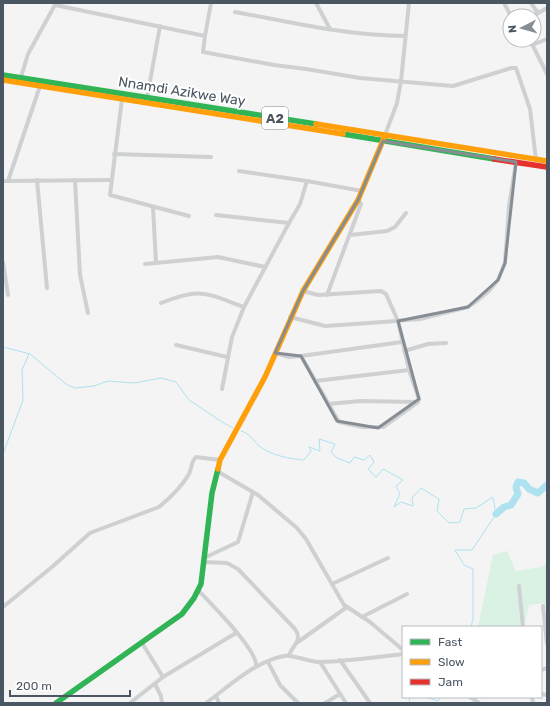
<svg xmlns="http://www.w3.org/2000/svg" width="550" height="706" font-family="Rubik,sans-serif">
<style>
.green{fill:#d9f2e3}
.lines{fill:none;stroke-linecap:round;stroke-linejoin:round}
.stream{stroke:#aee2f0;stroke-width:1}
.river{stroke:#aee2f0;stroke-width:7}
.street{stroke:#ced0d2;stroke-width:4}
.fast{stroke:#30b455;stroke-width:5.5}
.slow{stroke:#ff9f0a;stroke-width:5.5}
.jam{stroke:#e5322d;stroke-width:5.5}
.marked{fill:none;stroke:#868d94;stroke-width:3;stroke-linejoin:round}
.labels{text-anchor:middle;stroke-width:4;stroke-linejoin:round;paint-order:stroke}
.shield{fill:#fff;stroke:#808990;stroke-width:1}
.shield-label{font-size:13px;font-weight:bold;fill:#4a5661}
.street-label{font-size:14px;fill:#4a5661;stroke:#fff}
</style>
<rect width="100%" height="100%" fill="#f4f4f4"/>
<path class="green" d="M507,551L516,571L542,567L547,563V610L544,603L529,605L524,627H478L493,555Z"/>
<g class="lines">
<g class="stream">
<path d="M3,347L30,354L66,384L75,388L94,386L108,381L134,383L161,378L176,382L189,400L222,422L233,428"/>
<path d="M241,431C249,433 253,440 258,445C269,455 290,459 304,460L311,451L309,447L320,451L319,439L335,444L331,452L337,458L350,463L354,457L364,460L370,455L374,462L368,469L376,477L383,469L403,480L396,486L400,494L394,507L401,502L413,506L412,498L421,488L439,499L437,511L449,523L460,522L464,509L476,508L493,497L496,514L472,550H455L464,565L473,569V619L471,627"/>
<path d="M3,454L23,400L22,370L29,354"/>
<path d="M426,697L438,701L441,697"/>
<path d="M409,703L410,697"/>
</g>
<path class="river" d="M496,514L504,507L511,505L518,494L516,487L518,482L524,483L529,489L538,493L547,485"/>
<g class="street">
<path d="M316,3L330,29"/>
<path d="M504,3L511,16"/>
<path d="M531,3L538,13"/>
<path d="M55,5L205,36L211,3"/>
<path d="M235,12C291,22 348,36 405,36"/>
<path d="M533,16L547,8"/>
<path d="M205,36L203,52L274,65L306,69L360,78L453,86L511,68H516L530,109L536,160"/>
<path d="M530,40L547,74"/>
<path d="M532,45L547,39"/>
<path d="M21,77L28,54L56,3"/>
<path d="M147,98L160,26"/>
<path d="M122,99L110,195L189,216"/>
<path d="M385,135L397,103L401,81L409,3"/>
<path d="M114,154L211,157"/>
<path d="M239,171L307,181L362,191"/>
<path d="M37,180L47,288"/>
<path d="M75,180L80,275L88,313"/>
<path d="M3,181L110,180"/>
<path d="M8,181L40,86"/>
<path d="M153,207L156,263"/>
<path d="M216,215L289,223L300,204L307,181"/>
<path d="M350,235L387,231L395,227L406,213"/>
<path d="M3,262L8,295"/>
<path d="M145,264L218,257L265,267"/>
<path d="M327,295L361,204L358,200"/>
<path d="M161,303C201,287 205,293 244,307"/>
<path d="M290,317L325,326L383,322L420,319L468,307L478,300L489,291L498,280L505,263L509,206L516,162"/>
<path d="M176,345L227,357"/>
<path d="M404,351L428,344L446,343"/>
<path d="M275,353L289,357L301,356L402,342"/>
<path d="M301,356L339,422L362,427H383L418,402L419,399L409,370L398,321L386,294L381,291L318,295L303,291"/>
<path d="M315,381L409,370"/>
<path d="M222,389L232,337L244,307L289,223"/>
<path d="M328,404L361,401L417,402"/>
<path d="M217,471L258,495L297,528L306,539L344,605L370,622L403,650"/>
<path d="M204,558L238,542L253,492"/>
<path d="M203,562L227,563L238,569L295,629C303,640 293,645 289,655"/>
<path d="M332,584L388,558"/>
<path d="M519,586L523,627"/>
<path d="M198,590C210,603 258,650 256,666"/>
<path d="M543,606L547,644"/>
<path d="M3,607L52,567L90,533L159,507C170,498 182,486 189,474C192,469 191,461 196,457L220,460"/>
<path d="M362,617L407,594"/>
<path d="M298,642L347,607"/>
<path d="M142,643L163,677"/>
<path d="M340,660L370,703"/>
<path d="M268,662L280,685L298,703"/>
<path d="M320,662L346,703"/>
<path d="M541,670L547,668"/>
<path d="M155,684L161,696L162,703"/>
<path d="M541,694L547,695"/>
<path d="M216,696L219,703"/>
<path d="M470,697L479,703"/>
<path d="M532,697L533,703"/>
<path d="M130,703L163,677L236,633"/>
<path d="M206,703C231,685 254,662 284,656C292,654 309,662 320,662C348,661 376,657 403,654"/>
<path d="M325,703L340,694"/>
</g>
<g class="fast">
<path d="M3,75L316,124"/>
<path d="M343,134L494,159"/>
<path d="M56,703L182,614L194,598L201,584L212,493L218,469"/>
</g>
<g class="slow">
<path d="M3,80L343,134"/>
<path d="M316,124L547,161"/>
<path d="M218,469L220,460L265,377L303,291L358,200L384,138"/>
</g>
<path class="jam" d="M494,159L547,167"/>
</g>
<path class="marked" d="M383,141L516,162L505,263L498,280L468,307L398,321L419,399L378,428L337,421L301,356L275,353L303,291L358,200Z"/>
<g class="labels">
<rect class="shield" x="262" y="107" width="26" height="22" rx="3"/>
<g class="shield-label">
<text x="275" y="123">A2</text>
</g>
<g class="street-label">
<text transform="translate(182 91) rotate(9)" y="5">Nnamdi Azikwe Way</text>
</g>
</g>
<rect width="550" height="706" fill="none" stroke="#4a5661" stroke-width="8"/>
<rect x="402" y="626" width="140" height="72" fill="#ffffff" stroke="#b7bbc0"/>
<rect x="410" y="639" width="20" height="6" fill="#30b455" stroke="#b7bbc0"/>
<text x="438" y="646" font-size="12" fill="#4a5661">Fast</text>
<rect x="410" y="659" width="20" height="6" fill="#ff9f0a" stroke="#b7bbc0"/>
<text x="438" y="666" font-size="12" fill="#4a5661">Slow</text>
<rect x="410" y="679" width="20" height="6" fill="#e5322d" stroke="#b7bbc0"/>
<text x="438" y="686" font-size="12" fill="#4a5661">Jam</text>
<g transform="translate(522 28) rotate(264)"><circle r="19" fill="#ffffff" stroke="#b7bbc0"/>
<path d="M0-3L7 15L0 10L-7 15Z" fill="#868d94"/>
<text y="-6" font-size="11" font-weight="bold" text-anchor="middle" fill="#4a5661">N</text>
</g>
<path d="M10 690v6h120v-6" fill="none" stroke="#4a5661" stroke-width="2"/>
<text x="16" y="690" font-size="12" fill="#4a5661" stroke="#ffffff" stroke-width="3" paint-order="stroke">200 m</text>
</svg>
